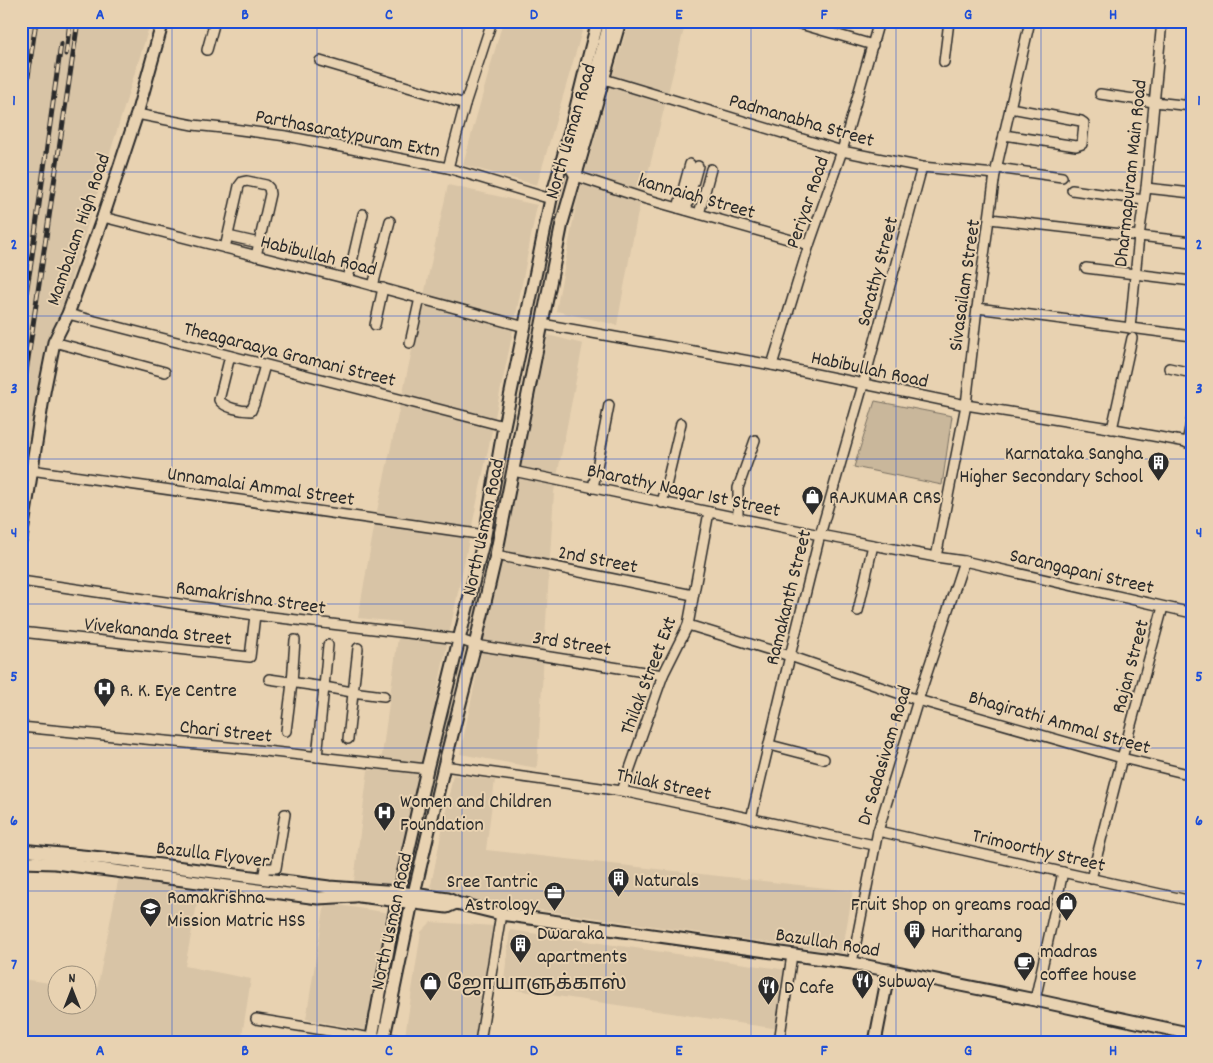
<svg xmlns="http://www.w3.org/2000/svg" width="1213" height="1063" font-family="Dekko,'Noto Sans Tamil',sans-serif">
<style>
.built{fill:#d8c4a6}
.green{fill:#c9b79b;stroke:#7a7163}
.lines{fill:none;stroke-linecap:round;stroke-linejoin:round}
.street-casing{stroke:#2b2b2b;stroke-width:12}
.secondary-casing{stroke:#2b2b2b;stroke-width:15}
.street{stroke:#e8d2b1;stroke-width:9}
.secondary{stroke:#e8d2b1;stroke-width:11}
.rail-casing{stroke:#2b2b2b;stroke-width:5}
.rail{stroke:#e8d2b1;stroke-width:3;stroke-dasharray:9;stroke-linecap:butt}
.grid{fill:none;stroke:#1d4ed8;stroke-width:1;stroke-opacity:0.55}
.labels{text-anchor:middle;stroke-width:4;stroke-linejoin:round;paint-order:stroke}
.street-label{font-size:20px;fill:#2b2b2b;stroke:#e8d2b1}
.poi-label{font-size:20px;fill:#2b2b2b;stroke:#e8d2b1;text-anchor:start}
.neatline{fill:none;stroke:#1d4ed8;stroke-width:2}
.grid-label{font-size:16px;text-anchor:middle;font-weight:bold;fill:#1d4ed8}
</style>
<rect width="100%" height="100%" fill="#e8d2b1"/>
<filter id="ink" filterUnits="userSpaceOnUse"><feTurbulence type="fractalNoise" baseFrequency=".02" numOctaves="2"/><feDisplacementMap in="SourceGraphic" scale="10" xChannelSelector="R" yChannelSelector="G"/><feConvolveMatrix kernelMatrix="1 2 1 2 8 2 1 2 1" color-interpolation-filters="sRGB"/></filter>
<g filter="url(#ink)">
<g class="built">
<path d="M21,21H151L45,362L21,518Z"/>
<path d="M503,21H585L537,185L463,165Z"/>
<path d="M629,21H686L637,217L617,325L556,311L577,200Z"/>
<path d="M448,185L537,205L513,331L396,887L354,881L368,770H380L400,622L358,618L377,511Z"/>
<path d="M548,335L583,344L554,492L537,768L460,754Z"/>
<path d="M453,775L495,780L486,850L853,891L842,953L436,895L431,885Z"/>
<path d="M119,876L200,889L185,966L251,979L241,1042H21V979L57,984L58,1006H88V989L97,990Z"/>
<path d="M325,903L390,913L371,1031L306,1019Z"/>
<path d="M431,922L495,926L475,1042H445L405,1036L421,932Z"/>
<path d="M510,930L788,970L779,1029L503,988Z"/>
</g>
<path class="green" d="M875,401L952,416L942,485L854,467Z"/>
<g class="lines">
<defs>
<g id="street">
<path d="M790,21L873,45"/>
<path d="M1030,21L995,174L977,308L966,405L936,557L964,561L1192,613"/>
<path d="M207,50L215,21"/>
<path d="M320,61L465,104"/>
<path d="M944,62L949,21"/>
<path d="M604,79L842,151L922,167L995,174"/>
<path d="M1100,94L1154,102L1192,106"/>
<path d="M1189,106L1192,86"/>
<path d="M137,114L193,125L233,129L286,136L448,168L551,199"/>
<path d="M1004,135L1076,146L1082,144L1084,123L1081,121L1010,108"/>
<path d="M448,168L465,104L492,21"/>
<path d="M997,168L1062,177"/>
<path d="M576,176L646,199L809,245"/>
<path d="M1146,188L1192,193"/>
<path d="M1072,190L1144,200"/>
<path d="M678,208L690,164"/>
<path d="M686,210L698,166"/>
<path d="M699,214L711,169"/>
<path d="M103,217L348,279L525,327"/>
<path d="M990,219L1192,242"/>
<path d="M228,236L259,243"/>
<path d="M225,248L239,186L242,182L247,181L266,185L269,188L270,194L256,256"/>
<path d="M1086,268L1192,281"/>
<path d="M348,279L363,214"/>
<path d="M373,286L390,221"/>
<path d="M977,308L1192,336"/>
<path d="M68,314L504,426"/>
<path d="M542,324L772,365L966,405L1109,428L1192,443"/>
<path d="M375,325L383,288"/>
<path d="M1130,328L1139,236L1146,188L1162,21"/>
<path d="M54,342L165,372"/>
<path d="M410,343L420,298"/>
<path d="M230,356L219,400C225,408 241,411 251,411L254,404L265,365"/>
<path d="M772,365L809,245L842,151L879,21"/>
<path d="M1169,368L1192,373"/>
<path d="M1112,429L1132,338"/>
<path d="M1187,443L1192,418"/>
<path d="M31,470L485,535"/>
<path d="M513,471L820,535L936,557"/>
<path d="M593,488L609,405"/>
<path d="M662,503L681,423"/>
<path d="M738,518V488L755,440"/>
<path d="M496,555L693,595"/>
<path d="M21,581L255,615L458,639L475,645L663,675"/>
<path d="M858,611L873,545"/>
<path d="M688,625L790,656L918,700L1122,758L1192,775"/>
<path d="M21,632L250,657L255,615"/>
<path d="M269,679L324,687L328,645"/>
<path d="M21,727L238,748L427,769"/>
<path d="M286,731L292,683L295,640"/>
<path d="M348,739L358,648"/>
<path d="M770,745L824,759"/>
<path d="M317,757L324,687L352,692L384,696"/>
<path d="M444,766L622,791L874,845"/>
<path d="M622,791L663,675L688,625L709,512"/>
<path d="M751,819L790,656L820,535L863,385L922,167"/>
<path d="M878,831L1192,901"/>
<path d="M264,873L265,868H276L285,814"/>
<path d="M1091,879L1122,758L1163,607"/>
<path d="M852,963L878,831L918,700L964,561"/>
<path d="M1035,1000L1063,872"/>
<path d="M256,1019L372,1038H384L410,1042"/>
<path d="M480,1042L501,914"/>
<path d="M779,1042L792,955"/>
</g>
<g id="secondary">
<path d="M576,176L570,166L610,21"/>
<path d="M21,539L44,392L54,342L68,314L103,217L137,114L163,21"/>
<path d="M21,850L122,860L329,887L399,892L448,899L456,903L501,914L852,963L1035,1000L1192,1034"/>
<path d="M21,862L55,863L318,898L355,896"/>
<path d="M359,896L447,907L456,903"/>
<path d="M371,1042L397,901L427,769L485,535L504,426L551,199C569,141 582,80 598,21"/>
<path d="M383,1042L412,902L444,766L475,645L496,555L562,223L620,21"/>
<path d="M875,1042L889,970"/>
</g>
</defs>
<use href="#street" class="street-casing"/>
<use href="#secondary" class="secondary-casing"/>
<use href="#street" class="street"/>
<use href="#secondary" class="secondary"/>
<defs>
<g id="rail">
<path d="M66,54L70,21"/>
<path d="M21,125L36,21"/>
<path d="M21,323L31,263L61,44"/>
<path d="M21,406L78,21"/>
</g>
</defs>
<use href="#rail" class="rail-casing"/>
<use href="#rail" class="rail"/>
</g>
</g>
<path class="grid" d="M172,21V1042M317,21V1042M462,21V1042M606,21V1042M751,21V1042M896,21V1042M1041,21V1042M21,172H1192M21,316H1192M21,459H1192M21,604H1192M21,748H1192M21,891H1192"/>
<defs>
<symbol id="building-pin" viewBox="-11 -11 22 30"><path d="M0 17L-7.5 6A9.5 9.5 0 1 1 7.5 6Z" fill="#2b2b2b" stroke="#e8d2b1"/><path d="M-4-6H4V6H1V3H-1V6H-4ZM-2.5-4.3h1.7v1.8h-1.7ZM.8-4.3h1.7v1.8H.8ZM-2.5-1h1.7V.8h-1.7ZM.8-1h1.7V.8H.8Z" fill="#fff"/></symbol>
<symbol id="shop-pin" viewBox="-11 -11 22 30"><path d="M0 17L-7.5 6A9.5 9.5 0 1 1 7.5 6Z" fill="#2b2b2b" stroke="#e8d2b1"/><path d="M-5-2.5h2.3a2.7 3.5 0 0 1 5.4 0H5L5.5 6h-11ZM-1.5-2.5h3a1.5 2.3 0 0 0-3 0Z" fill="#fff"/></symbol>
<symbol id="hospital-pin" viewBox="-11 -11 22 30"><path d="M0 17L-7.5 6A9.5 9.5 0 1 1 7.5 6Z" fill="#2b2b2b" stroke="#e8d2b1"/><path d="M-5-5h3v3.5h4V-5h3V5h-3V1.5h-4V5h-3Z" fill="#fff"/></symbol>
<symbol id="office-pin" viewBox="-11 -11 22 30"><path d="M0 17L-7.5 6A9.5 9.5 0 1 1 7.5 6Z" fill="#2b2b2b" stroke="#e8d2b1"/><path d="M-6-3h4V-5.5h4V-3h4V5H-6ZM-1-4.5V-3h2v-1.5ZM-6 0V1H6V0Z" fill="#fff"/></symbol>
<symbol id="school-pin" viewBox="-11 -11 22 30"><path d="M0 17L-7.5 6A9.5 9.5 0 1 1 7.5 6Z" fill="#2b2b2b" stroke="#e8d2b1"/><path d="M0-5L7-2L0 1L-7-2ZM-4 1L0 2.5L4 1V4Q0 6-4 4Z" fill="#fff"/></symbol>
<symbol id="cafe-pin" viewBox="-11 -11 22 30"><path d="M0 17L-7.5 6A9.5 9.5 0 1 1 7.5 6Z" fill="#2b2b2b" stroke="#e8d2b1"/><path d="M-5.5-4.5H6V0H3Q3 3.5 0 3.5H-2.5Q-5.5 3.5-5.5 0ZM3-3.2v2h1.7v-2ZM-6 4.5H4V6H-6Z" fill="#fff"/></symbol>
<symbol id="restaurant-pin" viewBox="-11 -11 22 30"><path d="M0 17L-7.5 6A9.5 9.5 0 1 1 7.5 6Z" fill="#2b2b2b" stroke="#e8d2b1"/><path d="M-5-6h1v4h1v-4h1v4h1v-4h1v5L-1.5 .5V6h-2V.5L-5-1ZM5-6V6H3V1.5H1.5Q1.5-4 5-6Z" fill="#fff"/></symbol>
</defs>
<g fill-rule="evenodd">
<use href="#building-pin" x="1146" y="450" width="25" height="34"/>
<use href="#shop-pin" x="800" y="484" width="25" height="34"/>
<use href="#hospital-pin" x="92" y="676" width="25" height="34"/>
<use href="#hospital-pin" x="372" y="800" width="25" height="34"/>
<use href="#building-pin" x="606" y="866" width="25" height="34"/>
<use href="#office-pin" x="542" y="880" width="25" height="34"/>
<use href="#shop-pin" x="1054" y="890" width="25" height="34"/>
<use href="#school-pin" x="138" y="896" width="25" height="34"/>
<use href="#building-pin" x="902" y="918" width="25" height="34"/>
<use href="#building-pin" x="508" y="932" width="25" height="34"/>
<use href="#cafe-pin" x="1012" y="950" width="25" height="34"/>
<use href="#restaurant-pin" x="850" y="968" width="25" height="34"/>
<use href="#shop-pin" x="418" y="970" width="25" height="34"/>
<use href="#restaurant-pin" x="756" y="974" width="25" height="34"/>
</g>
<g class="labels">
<g class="street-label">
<text transform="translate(802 119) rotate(16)" y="7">Padmanabha Street</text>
<text transform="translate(569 131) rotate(-74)" y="7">North Usman Road</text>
<text transform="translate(348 132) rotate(11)" y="7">Parthasaratypuram Extn</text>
<text transform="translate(1129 173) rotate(-84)" y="7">Dharmapuram Main Road</text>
<text transform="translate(697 195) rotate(16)" y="7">kannaiah Street</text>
<text transform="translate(806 202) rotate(-71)" y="7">Periyar Road</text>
<text transform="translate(77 229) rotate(-71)" y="7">Mambalam High Road</text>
<text transform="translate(319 254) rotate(14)" y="7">Habibullah Road</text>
<text transform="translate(876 271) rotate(-75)" y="7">Sarathy Street</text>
<text transform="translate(963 285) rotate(-82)" y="7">Sivasailam Street</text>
<text transform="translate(290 353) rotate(14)" y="7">Theagaraaya Gramani Street</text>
<text transform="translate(870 368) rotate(12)" y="7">Habibullah Road</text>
<text transform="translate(261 485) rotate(8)" y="7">Unnamalai Ammal Street</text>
<text transform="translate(684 489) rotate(12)" y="7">Bharathy Nagar 1st Street</text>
<text transform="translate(482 527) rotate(-78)" y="7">North Usman Road</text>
<text transform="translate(598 558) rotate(11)" y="7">2nd Street</text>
<text transform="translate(1082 570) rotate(13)" y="7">Sarangapani Street</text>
<text transform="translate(251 596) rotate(8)" y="7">Ramakrishna Street</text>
<text transform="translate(787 597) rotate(-76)" y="7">Ramakanth Street</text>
<text transform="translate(158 630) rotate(6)" y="7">Vivekananda Street</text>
<text transform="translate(572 642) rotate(9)" y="7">3rd Street</text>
<text transform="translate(1129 666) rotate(-75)" y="7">Rajan Street</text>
<text transform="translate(647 675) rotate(-69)" y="7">Thilak Street Ext</text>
<text transform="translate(1060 721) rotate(16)" y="7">Bhagirathi Ammal Street</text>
<text transform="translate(226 730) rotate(6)" y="7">Chari Street</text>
<text transform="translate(883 755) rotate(-73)" y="7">Dr Sadasivam Road</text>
<text transform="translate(664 783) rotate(12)" y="7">Thilak Street</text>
<text transform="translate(1039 849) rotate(13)" y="7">Trimoorthy Street</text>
<text transform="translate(213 853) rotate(7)" y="7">Bazulla Flyover</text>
<text transform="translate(390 921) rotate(-78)" y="7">North Usman Road</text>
<text transform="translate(828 941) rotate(9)" y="7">Bazullah Road</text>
</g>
<g class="poi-label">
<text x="1143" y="459" text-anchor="end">Karnataka Sangha<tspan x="1143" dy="23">Higher Secondary School</tspan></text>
<text x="829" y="503">RAJKUMAR CRS</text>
<text x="120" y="696">R. K. Eye Centre</text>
<text x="400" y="807">Women and Children<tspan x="400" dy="23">Foundation</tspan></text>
<text x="634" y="886">Naturals</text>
<text x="538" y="887" text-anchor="end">Sree Tantric<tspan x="538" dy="23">Astrology</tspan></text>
<text x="167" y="903">Ramakrishna<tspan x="167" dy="23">Mission Matric HSS</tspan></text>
<text x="1051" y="910" text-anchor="end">Fruit Shop on greams road</text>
<text x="931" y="937">Haritharang</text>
<text x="537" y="939">Dwaraka<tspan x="537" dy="23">apartments</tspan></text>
<text x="1040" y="957">madras<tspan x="1040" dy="23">coffee house</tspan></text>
<text x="878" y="987">Subway</text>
<text x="447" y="989">ஜோயாளுக்காஸ்</text>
<text x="784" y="993">D Cafe</text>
</g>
</g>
<rect width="1213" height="1063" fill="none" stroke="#e8d2b1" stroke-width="55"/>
<g transform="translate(72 990)"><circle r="24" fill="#e8d2b1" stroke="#9c8f7b"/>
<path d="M0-4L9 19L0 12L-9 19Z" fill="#2b2b2b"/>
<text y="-8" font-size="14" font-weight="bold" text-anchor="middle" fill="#2b2b2b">N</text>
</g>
<rect x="28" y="28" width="1158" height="1008" class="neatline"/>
<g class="grid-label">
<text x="100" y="19">A</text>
<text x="245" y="19">B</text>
<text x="389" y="19">C</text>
<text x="534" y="19">D</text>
<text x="679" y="19">E</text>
<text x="824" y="19">F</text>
<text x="968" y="19">G</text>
<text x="1113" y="19">H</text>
<text x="14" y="105">1</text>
<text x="1199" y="105">1</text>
<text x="14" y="249">2</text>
<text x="1199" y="249">2</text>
<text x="14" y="393">3</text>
<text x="1199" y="393">3</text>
<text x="14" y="537">4</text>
<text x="1199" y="537">4</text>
<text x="14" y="681">5</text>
<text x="1199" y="681">5</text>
<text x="14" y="825">6</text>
<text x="1199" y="825">6</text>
<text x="14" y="969">7</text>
<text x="1199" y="969">7</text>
<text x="100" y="1055">A</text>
<text x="245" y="1055">B</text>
<text x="389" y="1055">C</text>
<text x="534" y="1055">D</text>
<text x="679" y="1055">E</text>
<text x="824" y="1055">F</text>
<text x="968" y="1055">G</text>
<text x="1113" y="1055">H</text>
</g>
</svg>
